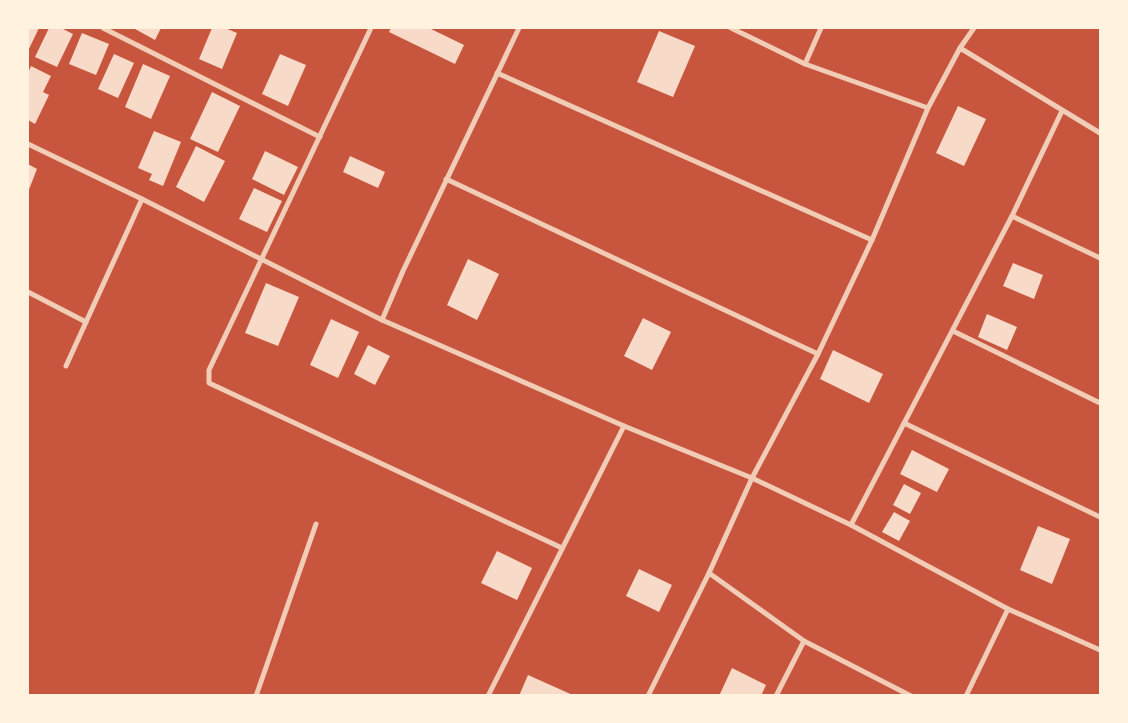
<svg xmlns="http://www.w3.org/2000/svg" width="1128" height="723" font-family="'Public Sans',sans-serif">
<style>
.building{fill:#f7dbc8}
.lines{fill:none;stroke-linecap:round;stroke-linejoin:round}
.minor{stroke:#f1ccb7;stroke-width:5}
</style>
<rect width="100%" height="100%" fill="#c8553d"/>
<g class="building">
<path d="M28,28H39L28,51Z"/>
<path d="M49,28H61L73,34L57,67L35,57Z"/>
<path d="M135,28H161L155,40L135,29Z"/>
<path d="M212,28H225L237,33L222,69L199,59Z"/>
<path d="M391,28H429L464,45L455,64L389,32Z"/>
<path d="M659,31L695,46L673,97L637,82Z"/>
<path d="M82,33L109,44L96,75L69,64Z"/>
<path d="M114,54L134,63L118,98L98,89Z"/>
<path d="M280,54L306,65L288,106L262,94Z"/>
<path d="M143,64L170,76L151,119L125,107Z"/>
<path d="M31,66L51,76L43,92L49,95L35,124L28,120V73Z"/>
<path d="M212,92L240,106L218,152L190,139Z"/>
<path d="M958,106L986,119L964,166L936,153Z"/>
<path d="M154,131L181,142L163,186L149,180L152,174L138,168Z"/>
<path d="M196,146L225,161L204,202L176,187Z"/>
<path d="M265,151L298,167L284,195L252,179Z"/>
<path d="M350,156L385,172L378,188L343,172Z"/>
<path d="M28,164L37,169L28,192Z"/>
<path d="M254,188L282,201L267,232L239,219Z"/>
<path d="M468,259L499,274L477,320L447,305Z"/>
<path d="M1013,263L1043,275L1034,299L1003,286Z"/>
<path d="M266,283L299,297L278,346L245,333Z"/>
<path d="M987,314L1017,327L1007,350L978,337Z"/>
<path d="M643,318L671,332L652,370L624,356Z"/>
<path d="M331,319L359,332L338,378L310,365Z"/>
<path d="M368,345L390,356L375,385L354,374Z"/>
<path d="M833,350L883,374L869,403L820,379Z"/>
<path d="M912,450L949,469L937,492L900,474Z"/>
<path d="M904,484L921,493L910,514L893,505Z"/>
<path d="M894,512L910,521L899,541L882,532Z"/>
<path d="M1038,526L1070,539L1052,584L1020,570Z"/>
<path d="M497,551L532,568L517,600L481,583Z"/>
<path d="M639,569L672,585L659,612L626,596Z"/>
<path d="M732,668L766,685L761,696H719Z"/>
<path d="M528,675L575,696H519Z"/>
</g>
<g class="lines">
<g class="minor">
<path d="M103,28L320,137"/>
<path d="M371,28L209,370V383L562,548"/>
<path d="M731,28L805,64L928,108"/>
<path d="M960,48L1100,133"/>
<path d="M805,64L821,28"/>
<path d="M497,73L872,240"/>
<path d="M28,144L142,199L382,320L624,426L752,478L851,525L1008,609L1100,650"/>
<path d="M446,179L818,354"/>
<path d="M1012,216L1100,258"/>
<path d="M28,292L86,322"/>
<path d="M382,320L403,271L519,28"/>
<path d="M953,331L1100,403"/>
<path d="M66,366L142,199"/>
<path d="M904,423L1100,517"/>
<path d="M851,525L1012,216L1062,111"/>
<path d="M709,573L804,641L911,696"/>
<path d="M256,696L316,524"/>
<path d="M488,696L624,426"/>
<path d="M648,696L709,573L752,478L818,354L872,240L928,108L960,48L974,28"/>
<path d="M776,696L804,641"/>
<path d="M966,696L1008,609"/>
</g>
</g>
<rect width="1128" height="723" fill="none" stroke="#fff3e0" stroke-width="58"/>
</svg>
